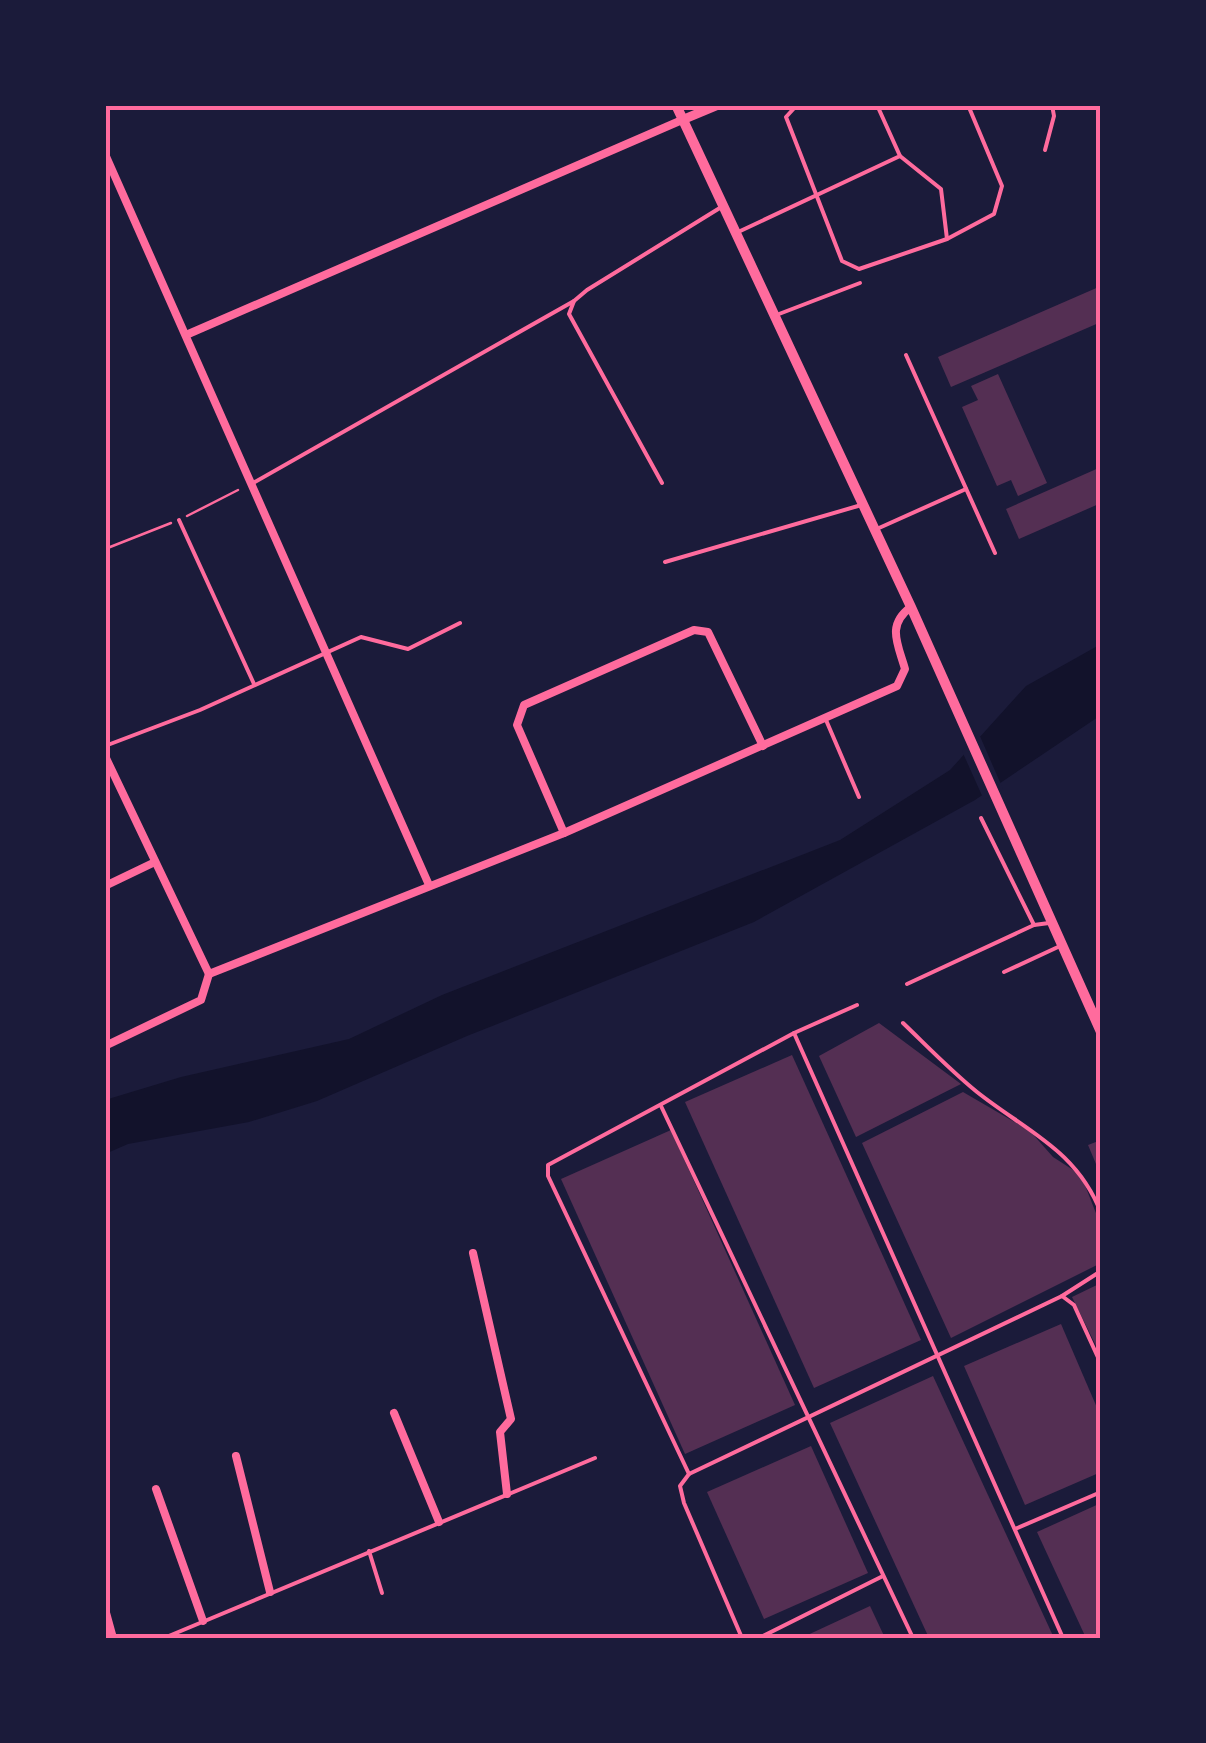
<svg xmlns="http://www.w3.org/2000/svg" width="1206" height="1743" font-family="'Archivo Narrow',sans-serif">
<style>
.water{fill:#12122b}
.pier{fill:#1b1b3a}
.building{fill:#542f53}
.lines{fill:none;stroke-linecap:round;stroke-linejoin:round}
.path{stroke:#ff6b9d;stroke-width:2.5}
.service{stroke:#ff6b9d;stroke-width:4}
.minor{stroke:#ff6b9d;stroke-width:8}
.tertiary{stroke:#ff6b9d;stroke-width:9}
.secondary{stroke:#ff6b9d;stroke-width:10}
.neatline{fill:none;stroke:#ff6b9d;stroke-width:4}
</style>
<rect width="100%" height="100%" fill="#1b1b3a"/>
<path class="water" d="M1101,644V715L975,800L754,922L467,1036L317,1101L249,1122L128,1144L105,1154V1100L181,1077L349,1039L442,995L840,840L950,770L1026,686Z"/>
<path class="pier" d="M979,734L1003,789L984,800L962,751Z"/>
<g class="building">
<path d="M1101,286V322L951,387L938,357Z"/>
<path d="M998,374L1047,483L1018,496L1011,480L997,486L962,407L978,400L971,386Z"/>
<path d="M1101,467V503L1019,539L1006,509Z"/>
<path d="M879,1023L961,1084L856,1137L819,1056Z"/>
<path d="M792,1055L921,1340L814,1388L685,1102Z"/>
<path d="M963,1092L1030,1131L1053,1157L1081,1175L1101,1226V1263L951,1338L862,1143Z"/>
<path d="M671,1130L795,1405L685,1454L561,1179Z"/>
<path d="M1101,1140V1162L1096,1164L1088,1145Z"/>
<path d="M1101,1283V1356L1072,1297Z"/>
<path d="M1061,1324L1101,1417V1472L1025,1505L964,1366Z"/>
<path d="M933,1376L1054,1638H929L830,1423Z"/>
<path d="M811,1446L868,1573L764,1619L707,1492Z"/>
<path d="M1101,1503V1638H1086L1037,1532Z"/>
<path d="M870,1606L885,1638H801Z"/>
</g>
<g class="lines">
<g class="path">
<path d="M187,516L238,490"/>
<path d="M105,549L171,523"/>
</g>
<g class="service">
<path d="M797,105L786,117L842,261L859,269L947,239L994,214L1002,186L968,105"/>
<path d="M1045,150L1054,116L1052,105"/>
<path d="M900,156L941,189L947,239"/>
<path d="M736,233L900,156L877,105"/>
<path d="M779,314L860,283"/>
<path d="M906,355L995,553"/>
<path d="M253,483L574,301"/>
<path d="M662,483L569,314L574,301L587,290L723,206"/>
<path d="M179,520L254,684"/>
<path d="M879,528L966,489"/>
<path d="M665,562L858,506"/>
<path d="M826,720L859,797"/>
<path d="M105,746L200,710L361,637L408,649L460,623"/>
<path d="M981,818L1034,925"/>
<path d="M1004,972L1058,947"/>
<path d="M907,984L1034,925L1049,923"/>
<path d="M903,1023C927,1046 951,1071 977,1092C1026,1131 1077,1150 1101,1213"/>
<path d="M794,1033L1063,1638"/>
<path d="M661,1106L913,1638"/>
<path d="M1062,1296L1101,1271"/>
<path d="M689,1474L548,1176V1165L794,1033L857,1005"/>
<path d="M1015,1529L1101,1492"/>
<path d="M369,1551L382,1593"/>
<path d="M164,1638L595,1458"/>
<path d="M742,1638L684,1503L680,1486L689,1474L1062,1296L1074,1305L1101,1364"/>
<path d="M759,1638L883,1576"/>
</g>
<g class="minor">
<path d="M105,154L429,885"/>
<path d="M186,335L682,120"/>
<path d="M105,756L209,974"/>
<path d="M564,833L517,725L524,705L694,630L708,632L763,746"/>
<path d="M105,886L155,862"/>
<path d="M209,974L564,833L897,686L905,669C898,644 886,625 911,607"/>
<path d="M105,1046L201,1000L209,974"/>
<path d="M473,1253L511,1419L500,1432L507,1494"/>
<path d="M394,1413L439,1522"/>
<path d="M236,1456L270,1592"/>
<path d="M156,1489L203,1621"/>
<path d="M105,1609L113,1638"/>
</g>
<path class="tertiary" d="M682,120L718,105"/>
<path class="secondary" d="M676,105L911,607L1101,1032"/>
</g>
<rect width="1206" height="1743" fill="none" stroke="#1b1b3a" stroke-width="215"/>
<rect x="108" y="108" width="990" height="1528" class="neatline"/>
</svg>
